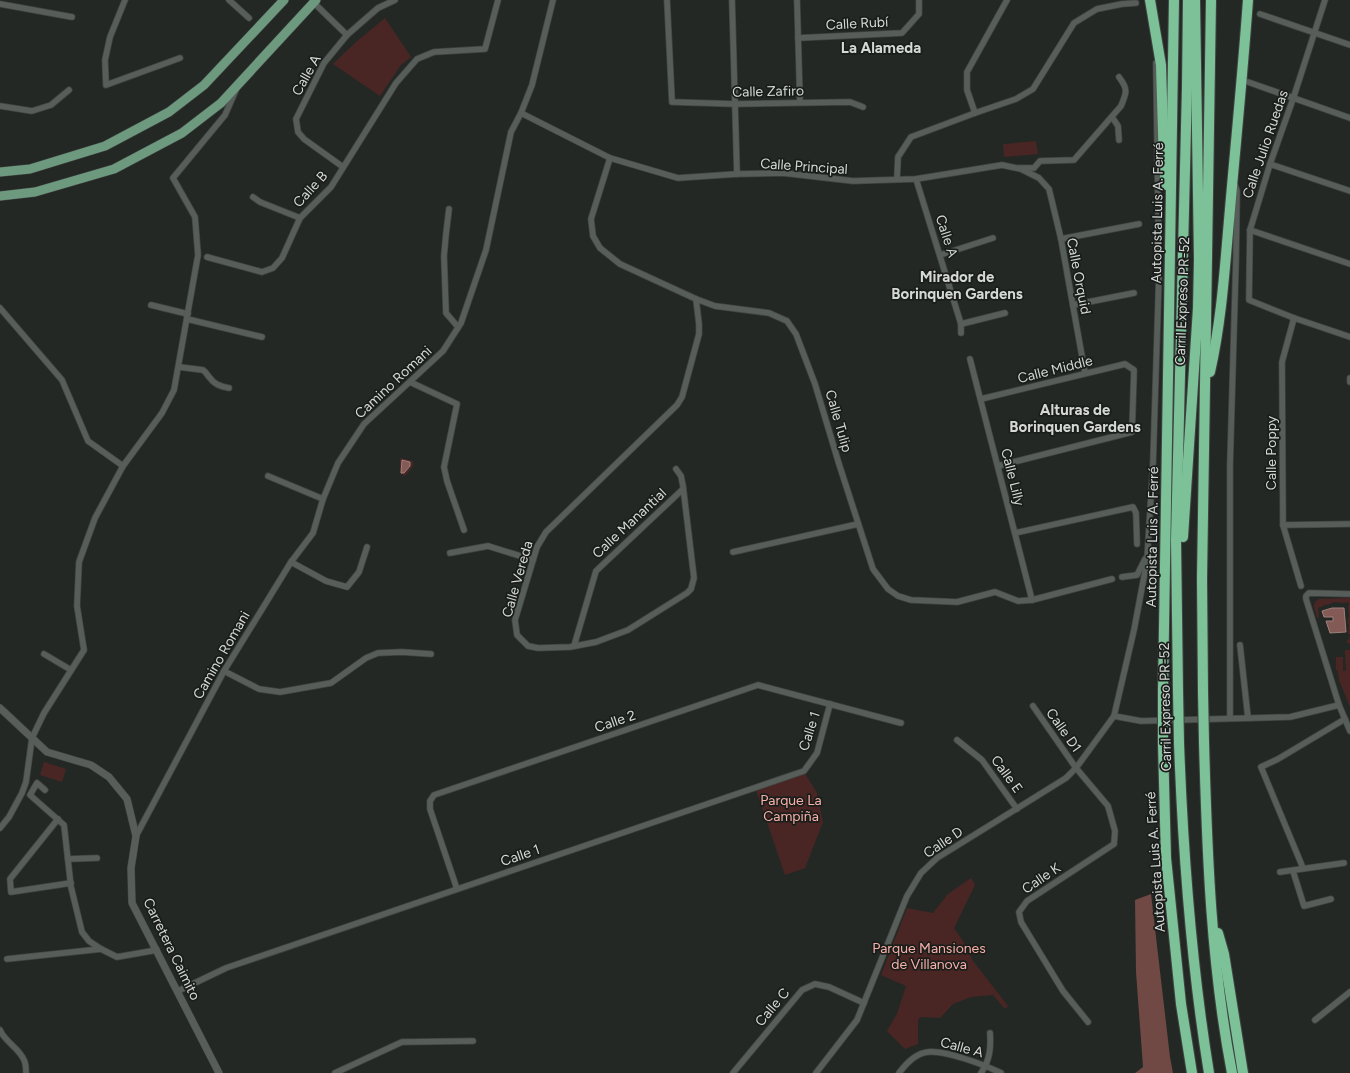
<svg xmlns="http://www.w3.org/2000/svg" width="1350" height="1073" font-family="Figtree,sans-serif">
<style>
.green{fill:#492624}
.forest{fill:#704844}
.water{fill:#845a56;stroke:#9c807c}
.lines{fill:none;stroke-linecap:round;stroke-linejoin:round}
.minor-casing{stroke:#404442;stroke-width:7}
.tertiary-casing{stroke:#404442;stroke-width:8}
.primary-casing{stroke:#404442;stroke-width:10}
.motorway-casing{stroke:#404442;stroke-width:12}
.minor{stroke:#575d59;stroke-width:5.5}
.tertiary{stroke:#575d59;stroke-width:7}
.primary{stroke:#6d997f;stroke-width:9}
.motorway{stroke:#7cc198;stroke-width:10}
.motorway-bridge-casing{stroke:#404442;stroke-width:12;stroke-linecap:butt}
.motorway-bridge{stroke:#7cc198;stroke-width:10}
.labels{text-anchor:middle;stroke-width:3.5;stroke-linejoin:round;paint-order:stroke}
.street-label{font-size:14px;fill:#d5d8d6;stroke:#1a1e1b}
.park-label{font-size:14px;fill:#f9b0a9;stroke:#1a1e1b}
.neighbourhood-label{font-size:15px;font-weight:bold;fill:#d5d8d6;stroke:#1a1e1b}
</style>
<rect width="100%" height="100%" fill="#232825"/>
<g class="green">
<path d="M385,18L411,57L401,65L380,96L333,64L356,42Z"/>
<path d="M1036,141L1038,154L1004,157L1003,144Z"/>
<path d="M400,458L413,461V466L406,475L403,476V474H400Z"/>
<path d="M1350,598V644L1346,642L1349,639L1350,634H1348L1349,624H1348V618L1349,617L1348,607L1349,604L1348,602L1344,603L1334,602L1327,605V604L1318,608L1319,617L1317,618L1314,606L1315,602L1319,599Z"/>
<path d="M1345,650H1350V707L1339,680L1338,671L1336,670V657H1343V671H1346Z"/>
<path d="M44,762L66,769L62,782L40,775Z"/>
<path d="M804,772L817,793L823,822L805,868L785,875L756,790Z"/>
<path d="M971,878L975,885L954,928L963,941L973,961L1008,1006L1005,1009L993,995L971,997L953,1004L940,1018L920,1017L918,1021V1044L905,1049L887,1031L897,1014L906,986L881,975L907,908L933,913L948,894Z"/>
</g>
<path class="forest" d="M1151,894L1170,1057L1173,1073H1135L1143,1067L1136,972L1135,900Z"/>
<g class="water">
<path d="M402,460L410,462V466L404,473H401Z"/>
<path d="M1332,608H1344L1346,632L1330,633L1326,621H1333V617H1324L1322,611Z"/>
</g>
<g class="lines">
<defs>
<g id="minor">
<path d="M125,0L110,37L105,60L106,85L180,58"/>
<path d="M229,0L249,18"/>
<path d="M667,0L672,102L735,104L850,102L863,107"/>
<path d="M732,0L737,174"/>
<path d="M797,0L800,102"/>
<path d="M1325,0L1293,99L1270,164L1250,230L1249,300L1294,318L1350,337"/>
<path d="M313,2L347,35"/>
<path d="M0,4L72,17"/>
<path d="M1260,14L1350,45"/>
<path d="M798,38L902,33L919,14V0"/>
<path d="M1248,82L1350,118"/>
<path d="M0,106L32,111L51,105L69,90"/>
<path d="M521,113L610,158L678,178L737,174L783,173L853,181L916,179L1002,165L1021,169L1039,178L1049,189L1061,239L1085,373"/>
<path d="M975,113L967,90V72L1007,0"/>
<path d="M1112,117L1118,126L1119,140"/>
<path d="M610,158L591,219L593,236L600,248L620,264L696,299L715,306L769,313L787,321L796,334L815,384L839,464L873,569L888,589L898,596L911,600L957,602L995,592L1018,601L1032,600L1112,579"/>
<path d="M1270,164L1350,191"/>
<path d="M343,167L304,139L298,132L296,119L324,63L347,35L378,8L395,0"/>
<path d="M1019,168H1034L1040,161L1074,160L1121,106C1127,92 1128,89 1119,77"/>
<path d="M897,179L898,157L911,137L975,113L1016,99L1033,89L1074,23L1097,9L1122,4L1136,3"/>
<path d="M916,179L961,324V333"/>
<path d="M253,197L260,202L300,218"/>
<path d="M449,209L446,234L444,256L446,313L458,327"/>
<path d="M1250,230L1350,264"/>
<path d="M1061,239L1139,224"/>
<path d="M940,255L993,238"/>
<path d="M207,257L262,272L273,268L282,258L300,218L331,187L396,83L417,59L434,52L485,49L498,0"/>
<path d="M151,305L188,314"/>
<path d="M1073,305L1134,293"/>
<path d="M0,308L62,380L88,441L123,466"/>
<path d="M1294,318L1282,362L1283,525L1301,586"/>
<path d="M187,319L262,337"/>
<path d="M961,324L1005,313"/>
<path d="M970,359L1032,600"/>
<path d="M179,367L203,370C207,373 207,375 210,378C214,384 222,387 229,388"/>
<path d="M1350,378V382"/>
<path d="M410,382L457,404L444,467L447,481L464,530"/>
<path d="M981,399L1125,364L1134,370L1132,432L998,466"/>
<path d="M676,469L681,476L683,486L694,578L691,589L687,593L628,630L596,642L570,647L538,648L528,646L517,635L515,620L537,547L546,532L677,405L682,397L699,334V324L696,299"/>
<path d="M268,476L323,499"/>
<path d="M1283,525L1350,524"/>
<path d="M1015,533L1133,507L1136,513L1137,544"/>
<path d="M733,552L858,524"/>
<path d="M450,553L488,546L533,560"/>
<path d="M291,562L326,581L347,587L359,572L367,547"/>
<path d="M1122,577L1137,575L1145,559"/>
<path d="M1350,594L1309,593L1306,596V599L1339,705L1350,731"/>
<path d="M1240,645L1248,718"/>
<path d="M574,646L596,571L683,489"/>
<path d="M44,654L71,670"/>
<path d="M224,671L259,689L280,692L331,683L366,658L378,653L402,652L431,654"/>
<path d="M1033,706L1076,768L1108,806L1115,831L1114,844L1027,901L1019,912L1021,922L1063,991L1088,1022"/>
<path d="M1114,716L1141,721L1290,717L1339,705"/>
<path d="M1230,718V465L1236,260L1237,191L1235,185"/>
<path d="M957,740L982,760L1017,809"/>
<path d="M45,790L37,783L30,795L64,825L71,887L82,932L89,941L101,949"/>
<path d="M58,819L10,879L11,892L71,883"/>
<path d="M0,828L9,817L22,793L26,782L32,738L44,713L84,650L77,606L79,562L95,518L123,466L162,413L174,390L198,255L195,217L173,178L225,115L236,90"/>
<path d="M136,836L224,671L291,562L313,533L323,499L338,463L364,424L443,351L461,323L486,250L511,132L521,113L532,85L553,0"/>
<path d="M68,859L97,858"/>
<path d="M1303,868L1261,767L1278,759L1345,719"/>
<path d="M1293,871L1304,906L1331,899"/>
<path d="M1280,872L1344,863"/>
<path d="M457,889L430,809V801L434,795L758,685L901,723"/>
<path d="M7,959L101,949L117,957L157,950"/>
<path d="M178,991L226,968L804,771L817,753L830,704"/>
<path d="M1315,1020L1350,992"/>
<path d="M0,1030C5,1042 19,1048 24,1060C26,1064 26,1069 26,1073"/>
<path d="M335,1073L402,1042L473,1041"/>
<path d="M733,1073L802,990L815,984L829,987L864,1003"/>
<path d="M816,1073L857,1020L907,896L921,873L937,858L1066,778L1076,768L1114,716L1134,630L1147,561L1153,464L1159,274L1156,63"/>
<path d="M899,1073C905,1065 916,1053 928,1052C945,1050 985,1065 1001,1073"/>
<path d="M981,1073C990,1060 991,1048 990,1033"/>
</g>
<path id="tertiary" d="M0,708L47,752L91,765L109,777L127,799L136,836L131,868L132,903L219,1073"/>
<g id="primary">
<path d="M0,172L30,169L105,146L169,112L204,85L284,0"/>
<path d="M0,196L35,192L114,169L182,133L221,103L316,0"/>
</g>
<g id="motorway">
<path d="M1150,0L1161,65L1164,165L1166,185"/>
<path d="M1210,372C1222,319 1225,264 1230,209C1236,140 1243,70 1248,0"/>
<path d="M1183,537L1198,308L1199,259L1195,0"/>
<path d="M1163,691L1174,0"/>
<path d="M1178,691L1176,540L1187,86L1188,0"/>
<path d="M1203,692L1202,579L1211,0"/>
<path d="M1204,742C1207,853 1211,964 1232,1073"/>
<path d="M1179,743C1183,854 1191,963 1209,1073"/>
<path d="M1163,744L1166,858L1181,1004L1192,1073"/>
<path d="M1218,933L1224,954L1243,1073"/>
</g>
</defs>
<use href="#minor" class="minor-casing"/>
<use href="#tertiary" class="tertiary-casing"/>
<use href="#primary" class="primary-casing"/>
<use href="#motorway" class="motorway-casing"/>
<use href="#minor" class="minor"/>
<use href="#tertiary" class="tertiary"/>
<use href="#primary" class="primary"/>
<use href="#motorway" class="motorway"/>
<defs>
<g id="motorway-bridge">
<path d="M1163,691V744"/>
<path d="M1178,691L1179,743"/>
<path d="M1203,692L1204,742"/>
</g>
</defs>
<use href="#motorway-bridge" class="motorway-bridge-casing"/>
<use href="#motorway-bridge" class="motorway-bridge"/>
</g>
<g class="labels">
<g class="street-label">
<text transform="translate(857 23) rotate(-3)" y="5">Calle Rubí</text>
<text transform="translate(306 75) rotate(-61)" y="5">Calle A</text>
<text transform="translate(768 91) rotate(-1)" y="5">Calle Zafiro</text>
<text transform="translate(1265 144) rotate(-71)" y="5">Calle Julio Ruedas</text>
<text transform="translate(804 166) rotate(4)" y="5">Calle Principal</text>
<text transform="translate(310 189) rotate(-48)" y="5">Calle B</text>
<text transform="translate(1157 213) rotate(-89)" y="5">Autopista Luis A. Ferré</text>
<text transform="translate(947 236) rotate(72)" y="5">Calle A</text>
<text transform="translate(1079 276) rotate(79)" y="5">Calle Orquid</text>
<text transform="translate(1182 301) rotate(-88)" y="5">Carril Expreso PR-52</text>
<text transform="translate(1055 369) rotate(-14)" y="5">Calle Middle</text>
<text transform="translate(393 382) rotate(-43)" y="5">Camino Romani</text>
<text transform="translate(839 421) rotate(74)" y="5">Calle Tulip</text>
<text transform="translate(1271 453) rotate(-90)" y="5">Calle Poppy</text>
<text transform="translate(1013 477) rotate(76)" y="5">Calle Lilly</text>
<text transform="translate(629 523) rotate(-43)" y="5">Calle Manantial</text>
<text transform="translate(1152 537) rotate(-89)" y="5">Autopista Luis A. Ferré</text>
<text transform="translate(517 579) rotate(-74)" y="5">Calle Vereda</text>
<text transform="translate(221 655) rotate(-60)" y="5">Camino Romani</text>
<text transform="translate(1165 707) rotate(-91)" y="5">Carril Expreso PR-52</text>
<text transform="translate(615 721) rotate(-19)" y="5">Calle 2</text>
<text transform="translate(1064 730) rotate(55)" y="5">Calle D1</text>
<text transform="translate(809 731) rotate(-72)" y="5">Calle 1</text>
<text transform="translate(1007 774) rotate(54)" y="5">Calle E</text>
<text transform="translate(943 842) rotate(-34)" y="5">Calle D</text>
<text transform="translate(520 855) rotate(-19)" y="5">Calle 1</text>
<text transform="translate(1155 862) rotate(-94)" y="5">Autopista Luis A. Ferré</text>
<text transform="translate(1041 878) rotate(-34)" y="5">Calle K</text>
<text transform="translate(172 949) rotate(64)" y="5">Carretera Caimito</text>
<text transform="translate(772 1007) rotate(-50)" y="5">Calle C</text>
<text transform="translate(962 1047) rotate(15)" y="5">Calle A</text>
</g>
<g class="park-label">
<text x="791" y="805">Parque La<tspan x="791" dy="16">Campiña</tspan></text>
<text x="929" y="953">Parque Mansiones<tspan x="929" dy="16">de Villanova</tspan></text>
</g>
<g class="neighbourhood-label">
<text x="881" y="53">La Alameda</text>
<text x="957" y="282">Mirador de<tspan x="957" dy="17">Borinquen Gardens</tspan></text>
<text x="1075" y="415">Alturas de<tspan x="1075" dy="17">Borinquen Gardens</tspan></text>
</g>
</g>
</svg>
